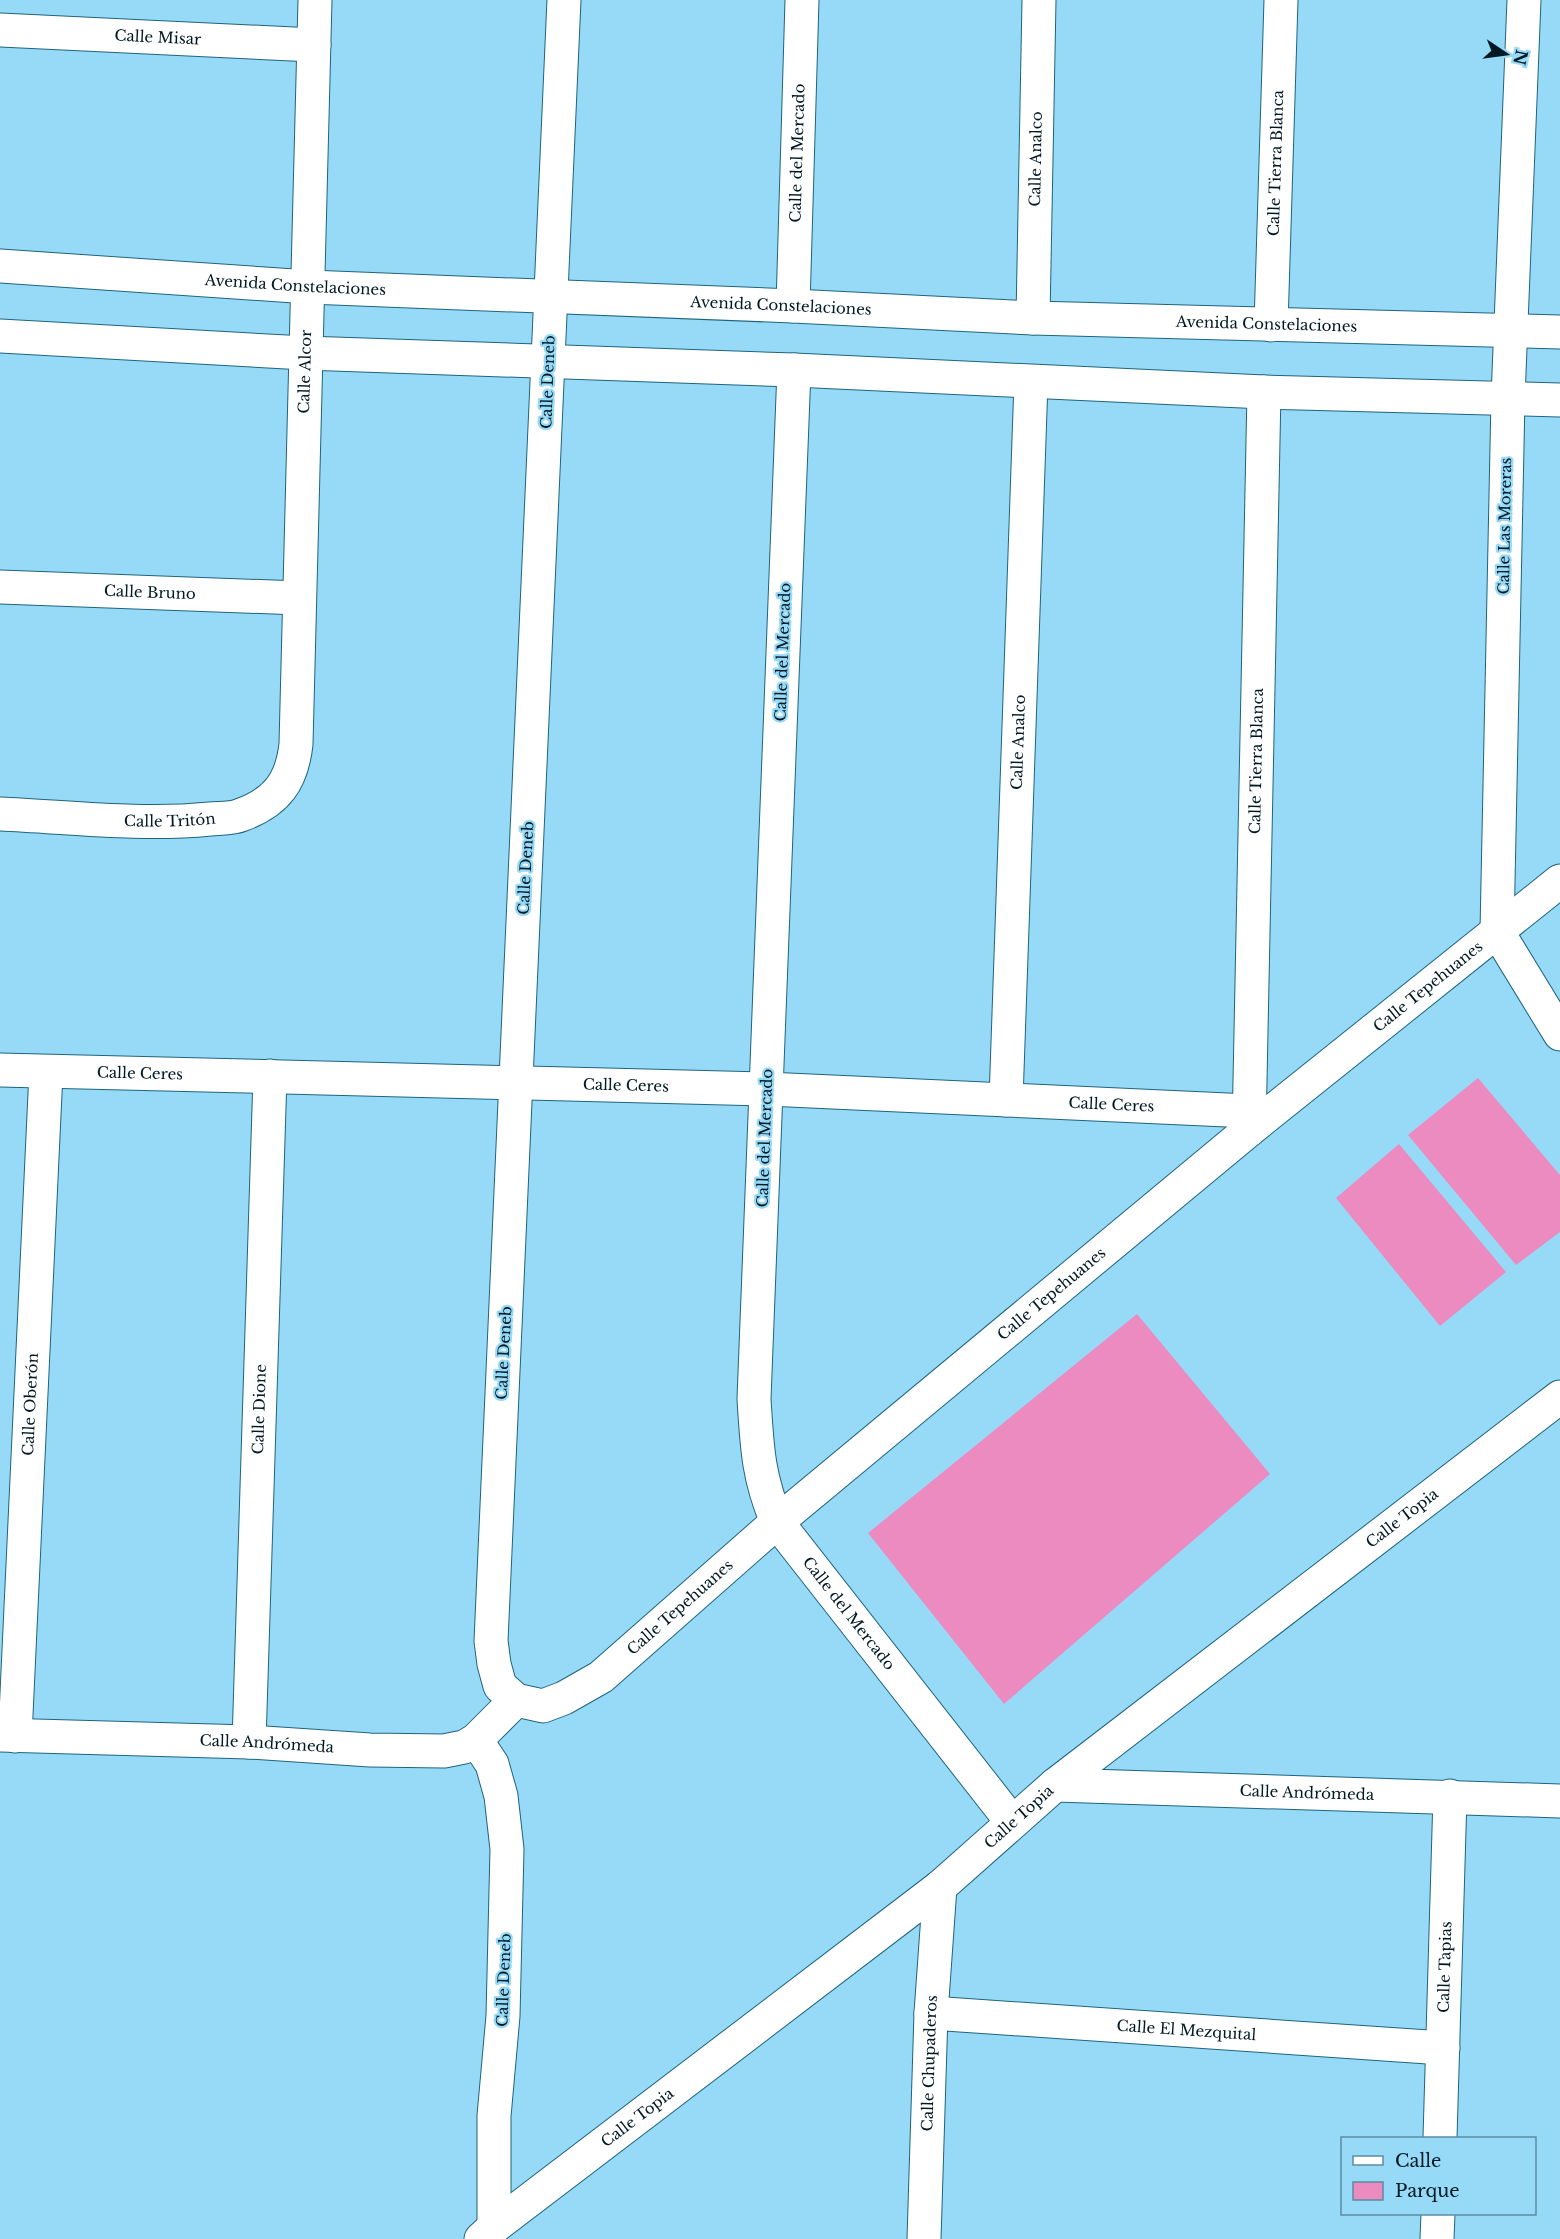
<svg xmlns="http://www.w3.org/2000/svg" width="1560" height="2239" font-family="'Libre Baskerville',serif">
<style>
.green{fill:#eb8bc0}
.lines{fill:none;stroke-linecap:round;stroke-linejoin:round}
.minor-casing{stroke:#1e647d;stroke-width:35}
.minor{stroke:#fff;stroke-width:33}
.labels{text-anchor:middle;stroke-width:4.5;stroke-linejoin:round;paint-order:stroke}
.street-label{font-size:15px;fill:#001923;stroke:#97daf7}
</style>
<rect width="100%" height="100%" fill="#97daf7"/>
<g class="green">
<path d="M1478,1078L1560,1175V1232L1516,1265L1408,1135Z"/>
<path d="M1399,1144L1506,1272L1440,1326L1336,1198Z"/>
<path d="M1137,1314L1270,1474L1004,1704L868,1533Z"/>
</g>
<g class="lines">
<defs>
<g id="minor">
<path id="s1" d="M564,0L491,1641L494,1664L500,1686L516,1700L543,1706L564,1698L601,1677L777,1522L1249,1130L1560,881"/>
<path d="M1524,0L1508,398L1497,931L1560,1034"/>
<path id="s2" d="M0,30L314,45"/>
<path id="s3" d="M0,266L309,287L793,306L1033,318L1560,332"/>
<path id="s4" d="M793,306L802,0"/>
<path id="s5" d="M1033,318L1039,0"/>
<path id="s6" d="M1271,325L1281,0"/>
<path d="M0,336L305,353L794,370L1264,392L1560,400"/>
<path id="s7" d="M794,370L754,1399C757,1447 758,1477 777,1522L1012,1822"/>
<path id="s8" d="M0,587L299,598"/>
<path id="s9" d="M0,814C69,817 141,826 210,819C219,818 232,819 241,815C277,802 292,781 296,744C302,496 308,248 315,0"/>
<path id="s10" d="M0,1070L767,1089L1249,1111"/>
<path id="s11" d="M1006,1100L1031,382"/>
<path id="s12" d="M1249,1130L1264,392"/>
<path id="s13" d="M0,1735L249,1742L370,1750L444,1751L464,1747L476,1740L516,1700"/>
<path id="s14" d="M15,1736L46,1072"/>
<path d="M476,1740L492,1764L501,1796L507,1849L503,2016L494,2116V2227"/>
<path id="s15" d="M249,1742L270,1076"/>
<path id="s16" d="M1055,1785L1560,1801"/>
<path id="s17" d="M931,2013L1443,2048"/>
<path id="s18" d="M1440,2138L1450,1796"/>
<path id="s19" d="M481,2239L494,2227L940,1887L1055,1785L1560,1397"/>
<path id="s20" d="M924,2239L931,2013L940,1887"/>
<path d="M1437,2239L1438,2214"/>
</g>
</defs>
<use href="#minor" class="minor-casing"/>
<use href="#minor" class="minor"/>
</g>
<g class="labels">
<g class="street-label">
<text dy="5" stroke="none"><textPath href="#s2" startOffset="158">Calle Misar</textPath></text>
<text dy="5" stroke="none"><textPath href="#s4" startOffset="153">Calle del Mercado</textPath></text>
<text dy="5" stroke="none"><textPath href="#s5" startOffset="159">Calle Analco</textPath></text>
<text dy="5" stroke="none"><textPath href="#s6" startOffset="162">Calle Tierra Blanca</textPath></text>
<text dy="5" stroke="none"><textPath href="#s3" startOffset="296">Avenida Constelaciones</textPath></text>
<text dy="5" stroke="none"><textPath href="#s3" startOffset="782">Avenida Constelaciones</textPath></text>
<text dy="5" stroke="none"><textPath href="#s3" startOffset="1268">Avenida Constelaciones</textPath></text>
<text dy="5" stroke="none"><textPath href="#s9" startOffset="710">Calle Alcor</textPath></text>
<text transform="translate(548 382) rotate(-88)" y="5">Calle Deneb</text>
<text transform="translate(1505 526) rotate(-89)" y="5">Calle Las Moreras</text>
<text dy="5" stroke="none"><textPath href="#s8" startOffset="150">Calle Bruno</textPath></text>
<text transform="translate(783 652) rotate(-88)" y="5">Calle del Mercado</text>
<text dy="5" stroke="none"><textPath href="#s11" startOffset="358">Calle Analco</textPath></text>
<text dy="5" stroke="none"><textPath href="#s12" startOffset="369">Calle Tierra Blanca</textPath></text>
<text dy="5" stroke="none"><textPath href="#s9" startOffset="170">Calle Tritón</textPath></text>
<text transform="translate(526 868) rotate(-87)" y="5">Calle Deneb</text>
<text dy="5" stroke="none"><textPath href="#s1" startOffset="2880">Calle Tepehuanes</textPath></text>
<text dy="5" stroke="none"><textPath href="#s10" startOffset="140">Calle Ceres</textPath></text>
<text dy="5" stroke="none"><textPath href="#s10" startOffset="626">Calle Ceres</textPath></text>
<text dy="5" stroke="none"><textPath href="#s10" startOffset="1112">Calle Ceres</textPath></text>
<text transform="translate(765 1138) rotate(-88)" y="5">Calle del Mercado</text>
<text dy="5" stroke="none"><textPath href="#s1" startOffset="2394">Calle Tepehuanes</textPath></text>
<text transform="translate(504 1353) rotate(-87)" y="5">Calle Deneb</text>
<text dy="5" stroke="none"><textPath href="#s14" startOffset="332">Calle Oberón</textPath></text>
<text dy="5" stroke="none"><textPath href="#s15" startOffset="333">Calle Dione</textPath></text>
<text dy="5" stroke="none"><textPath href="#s19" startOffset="1170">Calle Topia</textPath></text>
<text dy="5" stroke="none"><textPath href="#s1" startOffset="1908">Calle Tepehuanes</textPath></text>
<text dy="5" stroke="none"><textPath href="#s7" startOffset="1272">Calle del Mercado</textPath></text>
<text dy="5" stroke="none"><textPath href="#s13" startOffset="267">Calle Andrómeda</textPath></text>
<text dy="5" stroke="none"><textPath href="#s16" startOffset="252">Calle Andrómeda</textPath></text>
<text dy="5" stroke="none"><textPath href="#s19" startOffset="684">Calle Topia</textPath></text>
<text dy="5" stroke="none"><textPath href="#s18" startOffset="171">Calle Tapias</textPath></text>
<text transform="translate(504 1980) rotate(-88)" y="5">Calle Deneb</text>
<text dy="5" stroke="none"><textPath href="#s17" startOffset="256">Calle El Mezquital</textPath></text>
<text dy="5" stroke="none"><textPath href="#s20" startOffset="176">Calle Chupaderos</textPath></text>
<text dy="5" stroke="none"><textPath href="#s19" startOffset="198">Calle Topia</textPath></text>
</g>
</g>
<rect x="1341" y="2137" width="195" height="78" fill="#97daf7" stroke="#5b8da2" stroke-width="1.5"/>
<rect x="1353" y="2156" width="30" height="9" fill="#ffffff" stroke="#5b8da2" stroke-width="1.5"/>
<text x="1395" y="2167" font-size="18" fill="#001923">Calle</text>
<rect x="1353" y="2182" width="30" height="18" fill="#eb8bc0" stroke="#5b8da2" stroke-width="1.5"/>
<text x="1395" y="2197" font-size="18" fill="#001923">Parque</text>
<g transform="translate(1506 54) rotate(103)" stroke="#97daf7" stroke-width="4.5" paint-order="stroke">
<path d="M0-4.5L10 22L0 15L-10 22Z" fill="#001923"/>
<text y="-9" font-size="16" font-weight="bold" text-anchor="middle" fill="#001923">N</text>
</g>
</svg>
